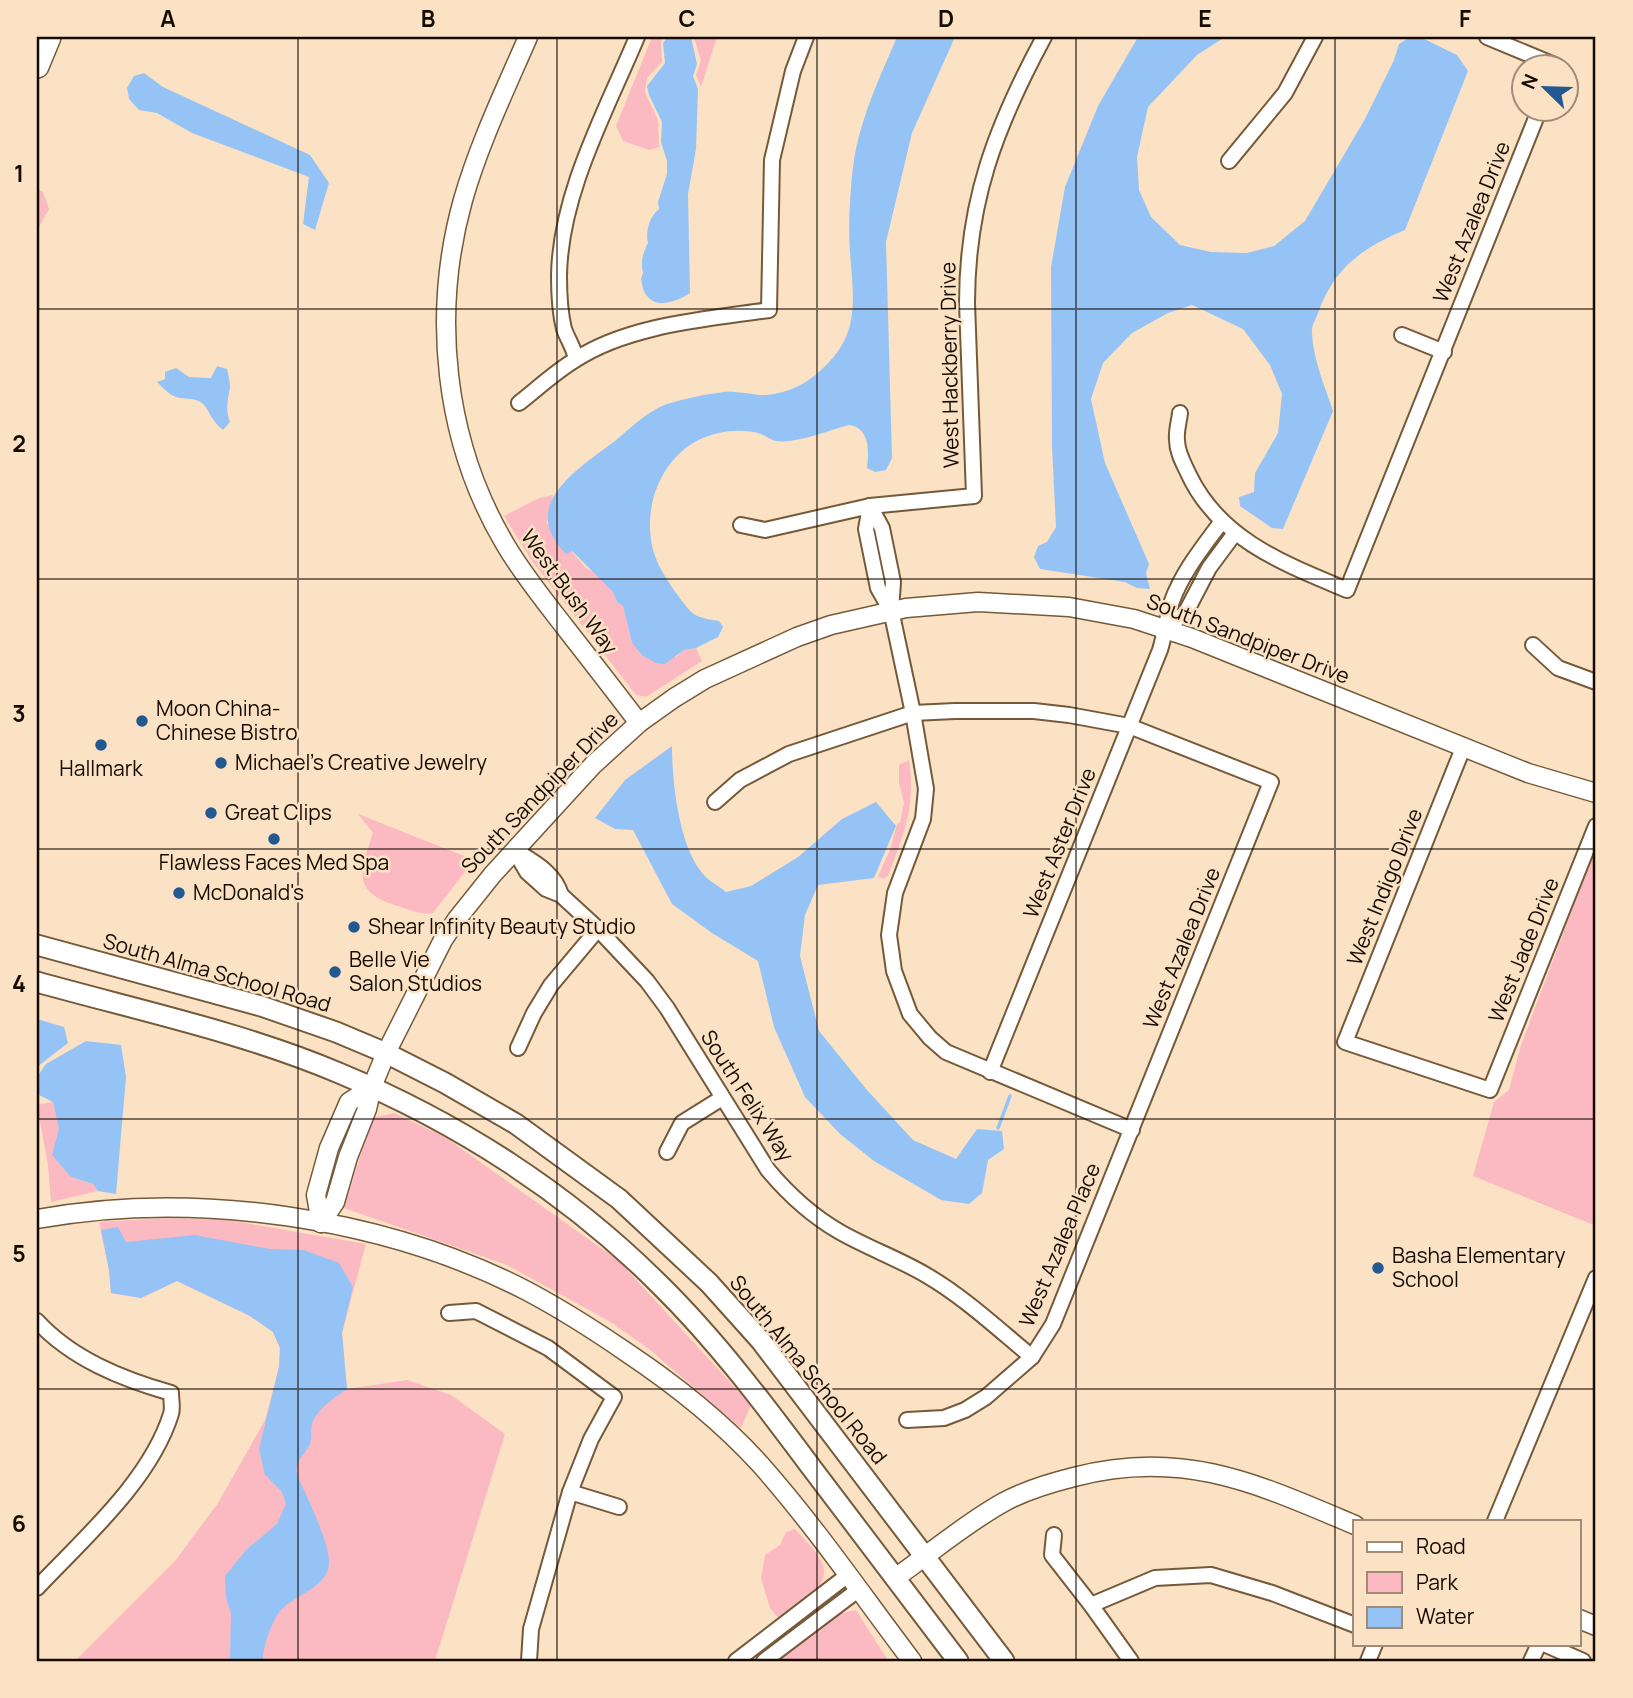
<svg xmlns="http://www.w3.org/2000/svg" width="1633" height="1698" font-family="Manrope,sans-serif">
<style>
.green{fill:#fbbac2}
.water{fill:#96c3f6}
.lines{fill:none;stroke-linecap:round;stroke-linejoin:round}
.stream{stroke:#96c3f6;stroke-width:3.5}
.minor-casing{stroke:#755a39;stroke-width:18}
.tertiary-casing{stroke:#755a39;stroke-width:21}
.secondary-casing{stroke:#755a39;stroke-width:23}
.primary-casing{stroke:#755a39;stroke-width:26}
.minor{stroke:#fff;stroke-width:14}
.tertiary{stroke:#fff;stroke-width:18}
.secondary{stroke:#fff;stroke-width:19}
.primary{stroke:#fff;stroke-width:23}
.grid{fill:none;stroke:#150b01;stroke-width:2;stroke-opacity:0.55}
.poi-dot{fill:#215990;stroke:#fbe2c5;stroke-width:2.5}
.labels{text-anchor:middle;stroke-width:5;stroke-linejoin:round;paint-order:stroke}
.street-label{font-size:21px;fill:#150b01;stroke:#fbe2c5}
.poi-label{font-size:21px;fill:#150b01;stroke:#fbe2c5;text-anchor:start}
.neatline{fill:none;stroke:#150b01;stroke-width:2.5}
.grid-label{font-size:23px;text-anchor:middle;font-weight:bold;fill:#150b01}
</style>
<rect width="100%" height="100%" fill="#fbe2c5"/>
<g class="green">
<path d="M652,37H664L661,41L662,62L647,78L645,92L658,120L659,147L649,150L623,141L616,126Z"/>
<path d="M694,37H717L701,87L696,75L701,61Z"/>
<path d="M37,189L43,192L49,209L37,230Z"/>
<path d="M553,495L547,523L586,568L596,573L613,592L617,602L623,606L632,643L676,657L684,650L696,648L702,661L646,697L636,695L532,561L504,516L539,498Z"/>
<path d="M909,760C916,806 904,834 888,876L884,879L878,876L890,850L897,824L900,823L904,803L899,783V765Z"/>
<path d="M358,814L474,860L433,913C422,915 412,911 401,907C352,893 359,874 373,833Z"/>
<path d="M1596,846V1226L1473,1176L1494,1102L1509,1090L1521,1045Z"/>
<path d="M53,1102L71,1177L93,1184L98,1191L51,1202L48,1165L37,1105Z"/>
<path d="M394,1113L445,1137L619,1261L751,1405L741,1428L649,1349L609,1321L507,1265L344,1208L372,1118Z"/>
<path d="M168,1218L228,1220L366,1244L342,1333L347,1389L407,1380L451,1395L505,1434L435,1661H75L175,1561L218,1503L265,1420L279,1367L280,1348L273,1332L250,1316L177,1281L141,1298L111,1293L109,1270L99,1222Z"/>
<path d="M795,1529C804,1539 818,1552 823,1565C831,1588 794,1607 779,1619L770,1608L761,1578L765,1555L780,1545L786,1532Z"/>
<path d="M856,1610L887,1659L884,1661H773L838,1614Z"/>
</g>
<g class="water">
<path d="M668,37H691L697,64L693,76L698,89L696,149L688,194L690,293C679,300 658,310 647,296C643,292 642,284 641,279L643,273C640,262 643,253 648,243C645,231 650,216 659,209L658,202L667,174V161L661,142L662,122L649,95L647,86L665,63L663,43Z"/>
<path d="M897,37H955L912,133L886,242L892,458L886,470L875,472L867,468C869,451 870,428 849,425C830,430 795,444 776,441C771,440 766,436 761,434C749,430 731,430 719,433C663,444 636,511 657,561C661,572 684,607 694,614C700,618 712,620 719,621L723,627L718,637L696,648L684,650L665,664L656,663L643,656L632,643L623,606L617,602L613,592L572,551L566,554C517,505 578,469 615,441C630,428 648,411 667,404C684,399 706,394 724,392C735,391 749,394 760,395C778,396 801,387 814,376C861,338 854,305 850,252C848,224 850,194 853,167C859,121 879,79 897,37Z"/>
<path d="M1138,37H1225L1197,55L1148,107L1137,157L1139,190L1151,217L1180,245L1211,252L1247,253L1274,246L1305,221L1365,119L1394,60L1399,44L1410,37H1420L1457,55L1468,71L1405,230C1362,248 1334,268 1318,313C1316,319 1311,326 1312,333C1313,359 1325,387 1333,411L1283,529L1272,528L1240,506L1239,497L1254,492L1255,473L1278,433L1282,394L1270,365L1243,329L1192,305L1168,313L1132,333L1103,363L1091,399L1105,463L1149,564L1146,573L1150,589L1137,588L1125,582L1040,569L1034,557L1038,546L1047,542L1056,527L1052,447L1051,267L1065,187L1098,106Z"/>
<path d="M144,73L163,87L310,155L329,183L315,230L303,224L309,177L192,133L157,113L139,110L129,99L127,88L134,76Z"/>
<path d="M217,366L227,369C228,374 230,381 230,387C228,399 225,409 230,422L223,430C211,421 209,409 202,403C195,398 188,399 180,398C170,396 164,389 157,382L165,379V372L176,368L189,377L211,378Z"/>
<path d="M672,746C672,782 679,848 704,875C709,881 719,886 726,892L751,886L798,857L842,819L876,802L896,826L874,878L818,885L805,915L800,956L819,1031L867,1090L913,1140L956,1159L977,1129L1002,1131L1004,1149L988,1160L982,1193L969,1204L941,1200L874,1161L840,1134L805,1097L774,1027L758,961L712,933L672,904L633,830L615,829L595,818L625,780Z"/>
<path d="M37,1019L64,1027L68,1043L37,1067Z"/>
<path d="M86,1041L121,1045L126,1077L116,1194L98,1191L93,1184L71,1177L52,1155L59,1129L53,1102L37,1094V1077L46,1064Z"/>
<path d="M118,1227L126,1242L195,1235L270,1249L304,1250L339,1263L353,1287L342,1333L347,1389C335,1397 317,1409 312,1424C310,1432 313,1439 309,1446C302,1459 295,1459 297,1475C306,1495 330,1543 329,1563C329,1585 299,1594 284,1607C274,1615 262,1647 263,1661H230L231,1614L226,1597L225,1576L247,1549L277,1524L286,1504L282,1492L265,1475L259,1449L279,1367L280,1348L273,1332L250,1316L177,1281L141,1298L111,1293L109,1270L101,1230Z"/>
</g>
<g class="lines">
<path class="stream" d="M998,1128L1010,1096"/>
<defs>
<g id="minor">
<path d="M1487,37L1557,66"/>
<path d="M1229,161L1285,93L1315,37"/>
<path d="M1402,335L1444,352"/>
<path d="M576,359C574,348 568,340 564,329C560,313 559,292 559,276C560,194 606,111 637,37"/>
<path d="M519,403C537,389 555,372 575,360C628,325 707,319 769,310L772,160L793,71L806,37"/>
<path d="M1180,413C1179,422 1176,431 1177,440C1177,453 1184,464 1189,475C1220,540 1285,564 1347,590L1540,108"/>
<path d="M870,506L882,528L893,582L891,610L913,713L926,789L923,819L895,893L889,935L894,971L910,1014L930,1038L946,1052L1132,1130"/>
<path d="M870,506L866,529L878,588L890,609"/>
<path d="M741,525L765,530L870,506L974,496L967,303C967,201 996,126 1044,37"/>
<path d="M1167,628L1186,612L1209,568L1235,533"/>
<path d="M1533,645L1558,668L1596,682"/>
<path d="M1463,748L1345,1042L1490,1090L1596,826"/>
<path d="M715,802L740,780L789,754L913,713L955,711H1034L1069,715L1129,726L1271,782L1053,1324L1032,1357L986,1397L965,1410L944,1418L907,1420"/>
<path d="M514,850L527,872L546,889L561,895L598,929L647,981L667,1008L768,1170C789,1195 812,1216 840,1232C868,1248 899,1259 926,1275C964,1297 998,1329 1032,1357"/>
<path d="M516,851C534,862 555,873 561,895"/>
<path d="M518,1048L534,1013L551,985L598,929"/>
<path d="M990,1072L1160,650C1165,634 1167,616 1172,601C1183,571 1203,547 1222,521"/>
<path d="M667,1152L682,1123L722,1098"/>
<path d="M449,1313L476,1311L548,1348L614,1397L591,1439L570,1492L531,1629L529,1661"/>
<path d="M37,1321C72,1359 122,1379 171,1393C171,1400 173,1408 171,1414C150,1481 84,1538 37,1588"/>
<path d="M570,1492L619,1507"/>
<path d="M1495,1521L1596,1278"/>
<path d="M1054,1535L1052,1555L1091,1605L1131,1661"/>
<path d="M1091,1605L1155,1578L1211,1575L1272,1593L1355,1625"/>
<path d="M1544,1644L1583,1661"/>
<path d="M736,1661L848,1575"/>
<path d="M764,1661L858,1590"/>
<path d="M1368,1661L1375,1644"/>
<path d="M1531,1661L1539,1644"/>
</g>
<g id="tertiary">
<path d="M528,37C505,90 479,144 463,200C431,314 444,441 505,544C522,573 543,599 564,626C589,658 614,690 639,723"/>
<path d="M37,1219C195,1190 384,1217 527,1291C561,1309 594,1330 626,1352C674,1384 721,1421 760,1464C815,1526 862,1595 912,1661"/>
<path d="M321,1223L335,1202L348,1157L367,1109L372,1087L386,1053L443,940L457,919L493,874L593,765L639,723L674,698L705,679L797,637L831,625L906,608L978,602L1069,607L1134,619L1192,638L1528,773L1596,793"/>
<path d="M321,1223L316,1195L329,1148L349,1102L372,1087"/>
<path d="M895,1578C931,1553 966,1523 1004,1502C1026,1490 1050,1483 1074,1477C1182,1448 1258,1484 1355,1525"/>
<path d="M1579,1619L1596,1626"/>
</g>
<g id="secondary">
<path d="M37,945L261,1006L336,1032L386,1053L445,1083L516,1124L619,1199L709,1283L761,1341L1004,1661"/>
<path d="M37,982C137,1010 242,1032 339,1073C457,1122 568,1193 659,1284C716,1340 764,1404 811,1467C860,1532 909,1597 958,1661"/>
</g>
<path id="primary" d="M37,66L49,37"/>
</defs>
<use href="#minor" class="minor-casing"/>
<use href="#tertiary" class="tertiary-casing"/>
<use href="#secondary" class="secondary-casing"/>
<use href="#primary" class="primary-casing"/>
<use href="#minor" class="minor"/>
<use href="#tertiary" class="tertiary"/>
<use href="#secondary" class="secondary"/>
<use href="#primary" class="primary"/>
</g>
<path class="grid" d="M298,37V1661M557,37V1661M817,37V1661M1076,37V1661M1335,37V1661M37,309H1596M37,579H1596M37,849H1596M37,1119H1596M37,1389H1596"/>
<g class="poi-dot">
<circle cx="142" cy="721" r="7"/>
<circle cx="101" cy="745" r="7"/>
<circle cx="221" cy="763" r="7"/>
<circle cx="211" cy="813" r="7"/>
<circle cx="274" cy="839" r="7"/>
<circle cx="179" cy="893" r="7"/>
<circle cx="354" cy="927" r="7"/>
<circle cx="335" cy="972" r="7"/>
<circle cx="1378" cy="1268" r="7"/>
</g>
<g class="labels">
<g class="street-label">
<text transform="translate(1472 222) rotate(-68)" y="7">West Azalea Drive</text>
<text transform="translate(950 365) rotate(-91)" y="7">West Hackberry Drive</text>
<text transform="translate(569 592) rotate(54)" y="7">West Bush Way</text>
<text transform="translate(1248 639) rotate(21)" y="7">South Sandpiper Drive</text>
<text transform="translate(540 793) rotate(-46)" y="7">South Sandpiper Drive</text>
<text transform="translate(1060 843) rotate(-68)" y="7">West Aster Drive</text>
<text transform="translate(1385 887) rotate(-68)" y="7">West Indigo Drive</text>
<text transform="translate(1182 948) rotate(-68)" y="7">West Azalea Drive</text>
<text transform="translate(1524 950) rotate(-68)" y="7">West Jade Drive</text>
<text transform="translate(217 973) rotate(16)" y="7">South Alma School Road</text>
<text transform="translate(747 1096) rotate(57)" y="7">South Felix Way</text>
<text transform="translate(1060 1245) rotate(-67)" y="7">West Azalea Place</text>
<text transform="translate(808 1370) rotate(51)" y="7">South Alma School Road</text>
</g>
<g class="poi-label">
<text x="156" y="716">Moon China-<tspan x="156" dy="24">Chinese Bistro</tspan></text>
<text x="235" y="770">Michael's Creative Jewelry</text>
<text x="101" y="776" text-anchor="middle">Hallmark</text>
<text x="225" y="820">Great Clips</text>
<text x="274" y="870" text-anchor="middle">Flawless Faces Med Spa</text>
<text x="193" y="900">McDonald's</text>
<text x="368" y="934">Shear Infinity Beauty Studio</text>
<text x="349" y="967">Belle Vie<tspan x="349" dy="24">Salon Studios</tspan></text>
<text x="1392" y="1263">Basha Elementary<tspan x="1392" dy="24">School</tspan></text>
</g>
</g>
<rect width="1633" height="1698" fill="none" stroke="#fbe2c5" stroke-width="77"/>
<rect x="1353" y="1520" width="228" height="126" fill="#fbe2c5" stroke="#9f8c77" stroke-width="2"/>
<rect x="1367" y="1542" width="35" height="10" fill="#ffffff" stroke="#9f8c77" stroke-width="2"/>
<text x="1416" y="1554" font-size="21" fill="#150b01">Road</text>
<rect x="1367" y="1572" width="35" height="21" fill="#fbbac2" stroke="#9f8c77" stroke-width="2"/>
<text x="1416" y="1590" font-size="21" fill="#150b01">Park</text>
<rect x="1367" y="1607" width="35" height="21" fill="#96c3f6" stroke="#9f8c77" stroke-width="2"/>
<text x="1416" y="1624" font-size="21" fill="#150b01">Water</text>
<g transform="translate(1545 88) rotate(293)"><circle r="33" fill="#fbe2c5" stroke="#9f8c77" stroke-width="2"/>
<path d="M0-5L12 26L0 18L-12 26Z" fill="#215990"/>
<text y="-10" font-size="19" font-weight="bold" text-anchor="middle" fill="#150b01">N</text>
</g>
<rect x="38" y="38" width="1556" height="1622" class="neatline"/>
<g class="grid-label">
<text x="168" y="27">A</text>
<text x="428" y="27">B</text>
<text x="687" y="27">C</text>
<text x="946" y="27">D</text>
<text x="1205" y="27">E</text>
<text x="1465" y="27">F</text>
<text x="19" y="182">1</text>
<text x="19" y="452">2</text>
<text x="19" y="722">3</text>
<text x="19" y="992">4</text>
<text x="19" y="1262">5</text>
<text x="19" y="1532">6</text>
</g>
</svg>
